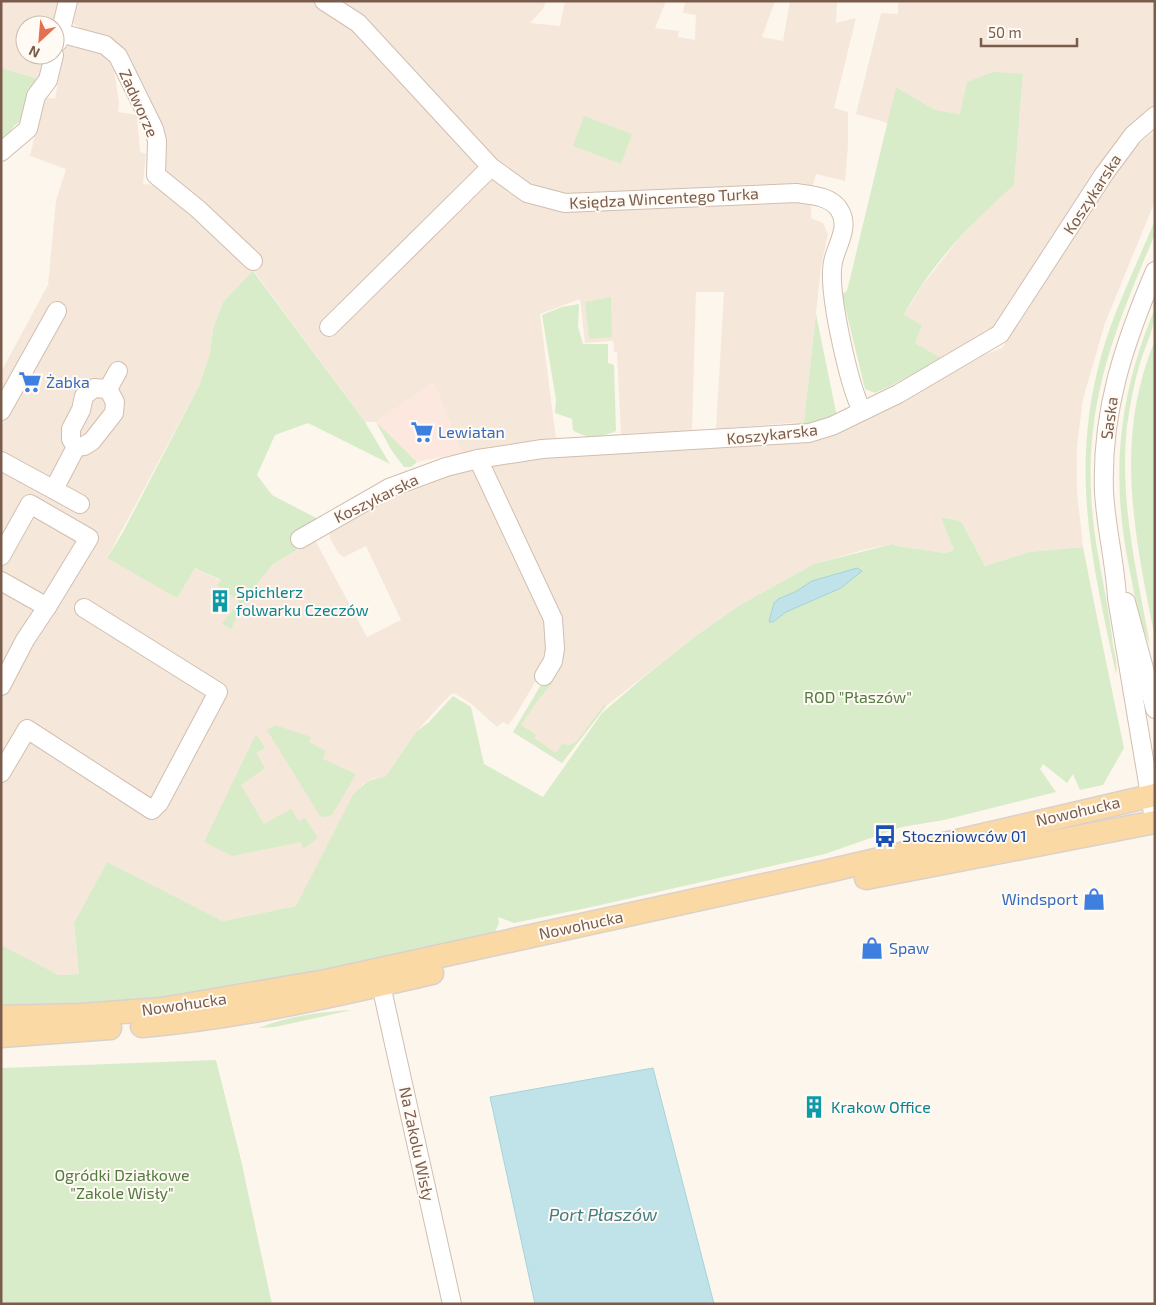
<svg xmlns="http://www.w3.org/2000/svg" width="1156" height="1305" font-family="'Exo 2',sans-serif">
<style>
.residential{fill:#f5e8da}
.commercial{fill:#fde8e0}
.green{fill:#d8ecc9}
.water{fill:#bfe3e8;stroke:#a5d3da}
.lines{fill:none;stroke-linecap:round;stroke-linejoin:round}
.minor-casing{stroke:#d1beb0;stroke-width:20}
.major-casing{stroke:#dad1cd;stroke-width:25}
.minor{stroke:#fff;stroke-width:18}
.major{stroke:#fbd9a5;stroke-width:22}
.labels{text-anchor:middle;stroke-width:4;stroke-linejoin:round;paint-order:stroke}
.street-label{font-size:16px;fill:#7a5c4d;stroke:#fffaf3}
.shop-label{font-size:16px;fill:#366cbe;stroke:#fffaf3;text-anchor:start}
.culture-label{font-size:16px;fill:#0d838f;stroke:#fffaf3;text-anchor:start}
.park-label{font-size:16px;fill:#537a41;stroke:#fffaf3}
.transit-label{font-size:16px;fill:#164399;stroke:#fffaf3;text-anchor:start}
.water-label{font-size:18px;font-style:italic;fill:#437c86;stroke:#fffaf3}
</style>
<rect width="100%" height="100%" fill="#fdf6ec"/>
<g class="residential">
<path d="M2,1H61L55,25H25V55H48L42,80L1,68Z"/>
<path d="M73,1H546L543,9L530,23L560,26L565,1H666L655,28L679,31L678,37L695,40L696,15L683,13L685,1H775L762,37L783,41L790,1H837L836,23L856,18L834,108L848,112V147L845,181L816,174L811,192V218L823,223L828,234L821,267L804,422L716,429L724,292H696L692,431L621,434L617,352H614L613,341L585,343L580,299L540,314L556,439L462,453L434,383L376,422H365L254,271L223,302L213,329L210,353L199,386L107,558L177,597L195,568L248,594L273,564L315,540L367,637L401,620L366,546L344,557L338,553L330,538L329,530L391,493L431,480L475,469L544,613L550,647L540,674L515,716L508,725L503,722L497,727L469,702L453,693L445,700L417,731L385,777L374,778L362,785L296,906L223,921L107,862L74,923L79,974L59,975L1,945V372L48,285L56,201L66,169L30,156L44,97L55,99L64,46L79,45L102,52L109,60L114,70L119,102L118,112L137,115L140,152L146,154L143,184L157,185L212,229L253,271L263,262L213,215L163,177L129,57L106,38L87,34L72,22Z"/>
<path d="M901,1H1155V109L996,330L943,359L915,343L904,315L921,287L958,240L986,209L1014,185L1023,74L960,114L935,110L896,87L888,123L856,114L881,13L898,14V4Z"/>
<path d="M1155,131V201L1105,323L1083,399L1077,446V492L1083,547L1029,552L985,566L961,521L942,517L954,550L945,553L896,546L892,544L867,549L814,564L740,605L697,635L606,706L562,763L513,732L560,656L492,468L493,466L560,456L814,442L834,433L973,359L1002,348L1112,177L1136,146Z"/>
</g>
<path class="commercial" d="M434,383L462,453L417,462L376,422Z"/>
<g class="green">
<path d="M1,68L42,80L23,120L15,125L1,143Z"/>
<path d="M993,72L1023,74L1014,185C972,222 930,265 904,315L922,325L915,343L943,359C919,369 899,383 875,393L865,389L842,294L847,291L896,87L935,110L960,114L967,82Z"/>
<path d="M584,116L632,134L621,164L573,146Z"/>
<path d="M1155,220V234C1111,338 1080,413 1094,528C1099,567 1109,606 1113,645C1115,654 1118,667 1116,674C1092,561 1069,469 1102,353C1115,308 1137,264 1155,220Z"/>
<path d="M253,271L365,422L390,464L308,423L275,435L257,475L272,495L320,520L293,538L297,550L273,564L248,595L231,629L222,624L239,601L217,585L221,580L195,568L177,598L107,558L122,534L199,386L210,353L213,329L223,302Z"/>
<path d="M611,297L612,337L589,339L585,302Z"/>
<path d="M579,304L578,327L583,344H608V363L614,365L616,431C602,437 587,440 573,430L572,419L555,413L556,400L542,315L562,307Z"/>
<path d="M1155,308C1155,328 1146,344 1140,363C1134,383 1130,405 1127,426C1119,501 1137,572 1150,645C1139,623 1135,597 1130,572C1110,477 1118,397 1155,308Z"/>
<path d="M816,314L837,417L802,427H783L782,425L804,422Z"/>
<path d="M1155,340V639C1135,536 1113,441 1155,340Z"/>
<path d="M376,422L417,462L411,467H404L392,451Z"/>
<path d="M941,517L961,521L985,566L1029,552L1083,547C1096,614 1110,681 1124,748L1103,785L1080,790L1073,774L1067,783L1043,764L1040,769L1056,792L944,820L902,827L825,854L596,906L514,923L498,917L499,923L495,932C389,955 283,982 175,996C117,1003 60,1004 1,1005V945L59,975L79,974L74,923L107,862L223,921L296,906L353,795C363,784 370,778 385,777L417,731L429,722L453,696L471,707L484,764L543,797L602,713L644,677L697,635L740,605L814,564L892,544L897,546L945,553L954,550Z"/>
<path d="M545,678L553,682L538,700L521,725L536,735L534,738L556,753L562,744L570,745L576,742L605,704L606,706L562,763L513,732Z"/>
<path d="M275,725L311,737L309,742L326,751L323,759L356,774L332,815L324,817L320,816L267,730Z"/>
<path d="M256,734L265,748L256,753L265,768L241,785L264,824L291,809L299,821L305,818L318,838L303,849L301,842L232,856L204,842Z"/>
<path d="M352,1010L275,1027L258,1028C290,1016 318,1012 352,1010Z"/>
<path d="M216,1060L241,1160L272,1304H1V1068Z"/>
</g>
<g class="water">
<path d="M857,568L862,571L841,588L786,612L773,622H769L774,603L778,599L795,592L812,581Z"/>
<path d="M653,1068L714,1304H535L490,1097Z"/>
</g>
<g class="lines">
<defs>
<g id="minor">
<path d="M324,1L358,23L491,167L527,193L565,203L796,193C811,195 832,196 840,211C850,228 836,246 833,262C827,290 849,385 862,411"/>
<path d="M60,33L105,45L118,56L154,129L157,141L156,175L198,209L253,261"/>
<path d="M58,42L68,1"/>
<path d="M1,152L28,129L36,96L48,80L54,55"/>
<path d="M1155,271C1124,344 1101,411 1104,492C1106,528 1115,562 1117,598L1155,825"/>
<path d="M329,327L491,167"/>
<path d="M1,411L57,311"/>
<path d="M76,447L71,439V429L81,410L84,396L94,388L108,389"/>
<path d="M478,459L553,619L555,649L553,661L544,676"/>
<path d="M1,461L80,504"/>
<path d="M54,489L76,447L84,446L92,441L114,413L115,402L108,389L118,371"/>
<path d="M300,539L389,488L446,467L478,459L542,449L809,433L832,426L898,394L1000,334L1104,174L1133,135L1155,116"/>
<path d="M1,556L30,504L89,538L47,607L1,581"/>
<path d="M1126,602L1155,709"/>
<path d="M1,686L25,640L47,607"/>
<path d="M1,773L27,729L152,810L159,803L218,692L84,608"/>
<path d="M381,985L452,1304"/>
</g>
<g id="major">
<path d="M866,878L1155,822"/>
<path d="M1,1017L81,1015L162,1009L326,981L828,871L1155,795"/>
<path d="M142,1026C239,1018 336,995 432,973"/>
<path d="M1,1036L110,1028"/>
</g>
</defs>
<use href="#minor" class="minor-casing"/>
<use href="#major" class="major-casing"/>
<use href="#minor" class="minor"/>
<use href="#major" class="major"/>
</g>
<defs>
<symbol id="supermarket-bare" viewBox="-9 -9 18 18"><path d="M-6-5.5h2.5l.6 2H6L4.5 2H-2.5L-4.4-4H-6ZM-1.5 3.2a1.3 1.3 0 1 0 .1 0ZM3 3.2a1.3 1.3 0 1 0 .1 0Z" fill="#3f7fe0" stroke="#fffaf3" stroke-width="2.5" paint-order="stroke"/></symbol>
<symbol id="building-bare" viewBox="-9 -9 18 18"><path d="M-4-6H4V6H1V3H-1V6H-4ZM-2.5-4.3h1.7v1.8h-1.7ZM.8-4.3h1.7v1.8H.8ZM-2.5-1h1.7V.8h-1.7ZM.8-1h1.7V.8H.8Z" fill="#0f9aa8" stroke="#fffaf3" stroke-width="2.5" paint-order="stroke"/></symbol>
<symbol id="bus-bare" viewBox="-9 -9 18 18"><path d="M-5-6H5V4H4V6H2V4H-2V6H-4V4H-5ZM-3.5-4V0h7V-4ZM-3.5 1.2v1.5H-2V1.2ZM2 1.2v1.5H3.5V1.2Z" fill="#1a4fb4" stroke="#fffaf3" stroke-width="2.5" paint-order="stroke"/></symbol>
<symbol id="shop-bare" viewBox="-9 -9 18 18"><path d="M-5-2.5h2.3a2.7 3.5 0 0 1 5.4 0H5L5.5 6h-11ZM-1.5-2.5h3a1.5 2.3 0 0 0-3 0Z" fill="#3f7fe0" stroke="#fffaf3" stroke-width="2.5" paint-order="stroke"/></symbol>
</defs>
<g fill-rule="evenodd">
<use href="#supermarket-bare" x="14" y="366" width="32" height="32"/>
<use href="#supermarket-bare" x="406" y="416" width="32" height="32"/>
<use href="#building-bare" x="204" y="585" width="32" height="32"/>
<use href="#bus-bare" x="869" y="820" width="32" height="32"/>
<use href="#shop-bare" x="1078" y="883" width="32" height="32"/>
<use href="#shop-bare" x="856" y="932" width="32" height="32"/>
<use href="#building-bare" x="798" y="1091" width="32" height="32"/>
</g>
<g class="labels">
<g class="street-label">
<text transform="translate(139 103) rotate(66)" y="6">Zadworze</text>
<text transform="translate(1092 194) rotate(-57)" y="6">Koszykarska</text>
<text transform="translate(664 198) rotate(-3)" y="6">Księdza Wincentego Turka</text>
<text transform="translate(1109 418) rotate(-82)" y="6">Saska</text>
<text transform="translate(772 434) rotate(-6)" y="6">Koszykarska</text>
<text transform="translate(376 498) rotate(-26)" y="6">Koszykarska</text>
<text transform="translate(1078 811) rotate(-13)" y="6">Nowohucka</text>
<text transform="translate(581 925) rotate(-12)" y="6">Nowohucka</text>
<text transform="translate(184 1004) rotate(-8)" y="6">Nowohucka</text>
<text transform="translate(417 1144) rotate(78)" y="6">Na Zakolu Wisły</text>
</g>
<g class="shop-label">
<text x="46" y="388">Żabka</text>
<text x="438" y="438">Lewiatan</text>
<text x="1078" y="905" text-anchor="end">Windsport</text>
<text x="889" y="954">Spaw</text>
</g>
<g class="culture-label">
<text x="236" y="598">Spichlerz<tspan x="236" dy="18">folwarku Czeczów</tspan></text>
<text x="831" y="1113">Krakow Office</text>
</g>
<g class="park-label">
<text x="858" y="703">ROD "Płaszów"</text>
<text x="122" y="1181">Ogródki Działkowe<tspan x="122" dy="18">"Zakole Wisły"</tspan></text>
</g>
<g class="transit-label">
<text x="902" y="842">Stoczniowców 01</text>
</g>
<g class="water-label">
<text x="603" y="1221">Port Płaszów</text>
</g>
</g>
<rect width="1156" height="1305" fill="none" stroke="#7a5c4d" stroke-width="5"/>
<g transform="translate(40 40) rotate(206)"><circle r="24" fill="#fffaf3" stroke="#cabbb1"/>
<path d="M0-4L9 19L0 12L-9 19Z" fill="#e76f51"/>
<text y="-8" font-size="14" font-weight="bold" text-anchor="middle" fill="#7a5c4d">N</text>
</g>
<path d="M981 38v8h96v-8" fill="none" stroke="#7a5c4d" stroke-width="2.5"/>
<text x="988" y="38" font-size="15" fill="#7a5c4d" stroke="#fffaf3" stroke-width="4" paint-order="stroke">50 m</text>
</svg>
